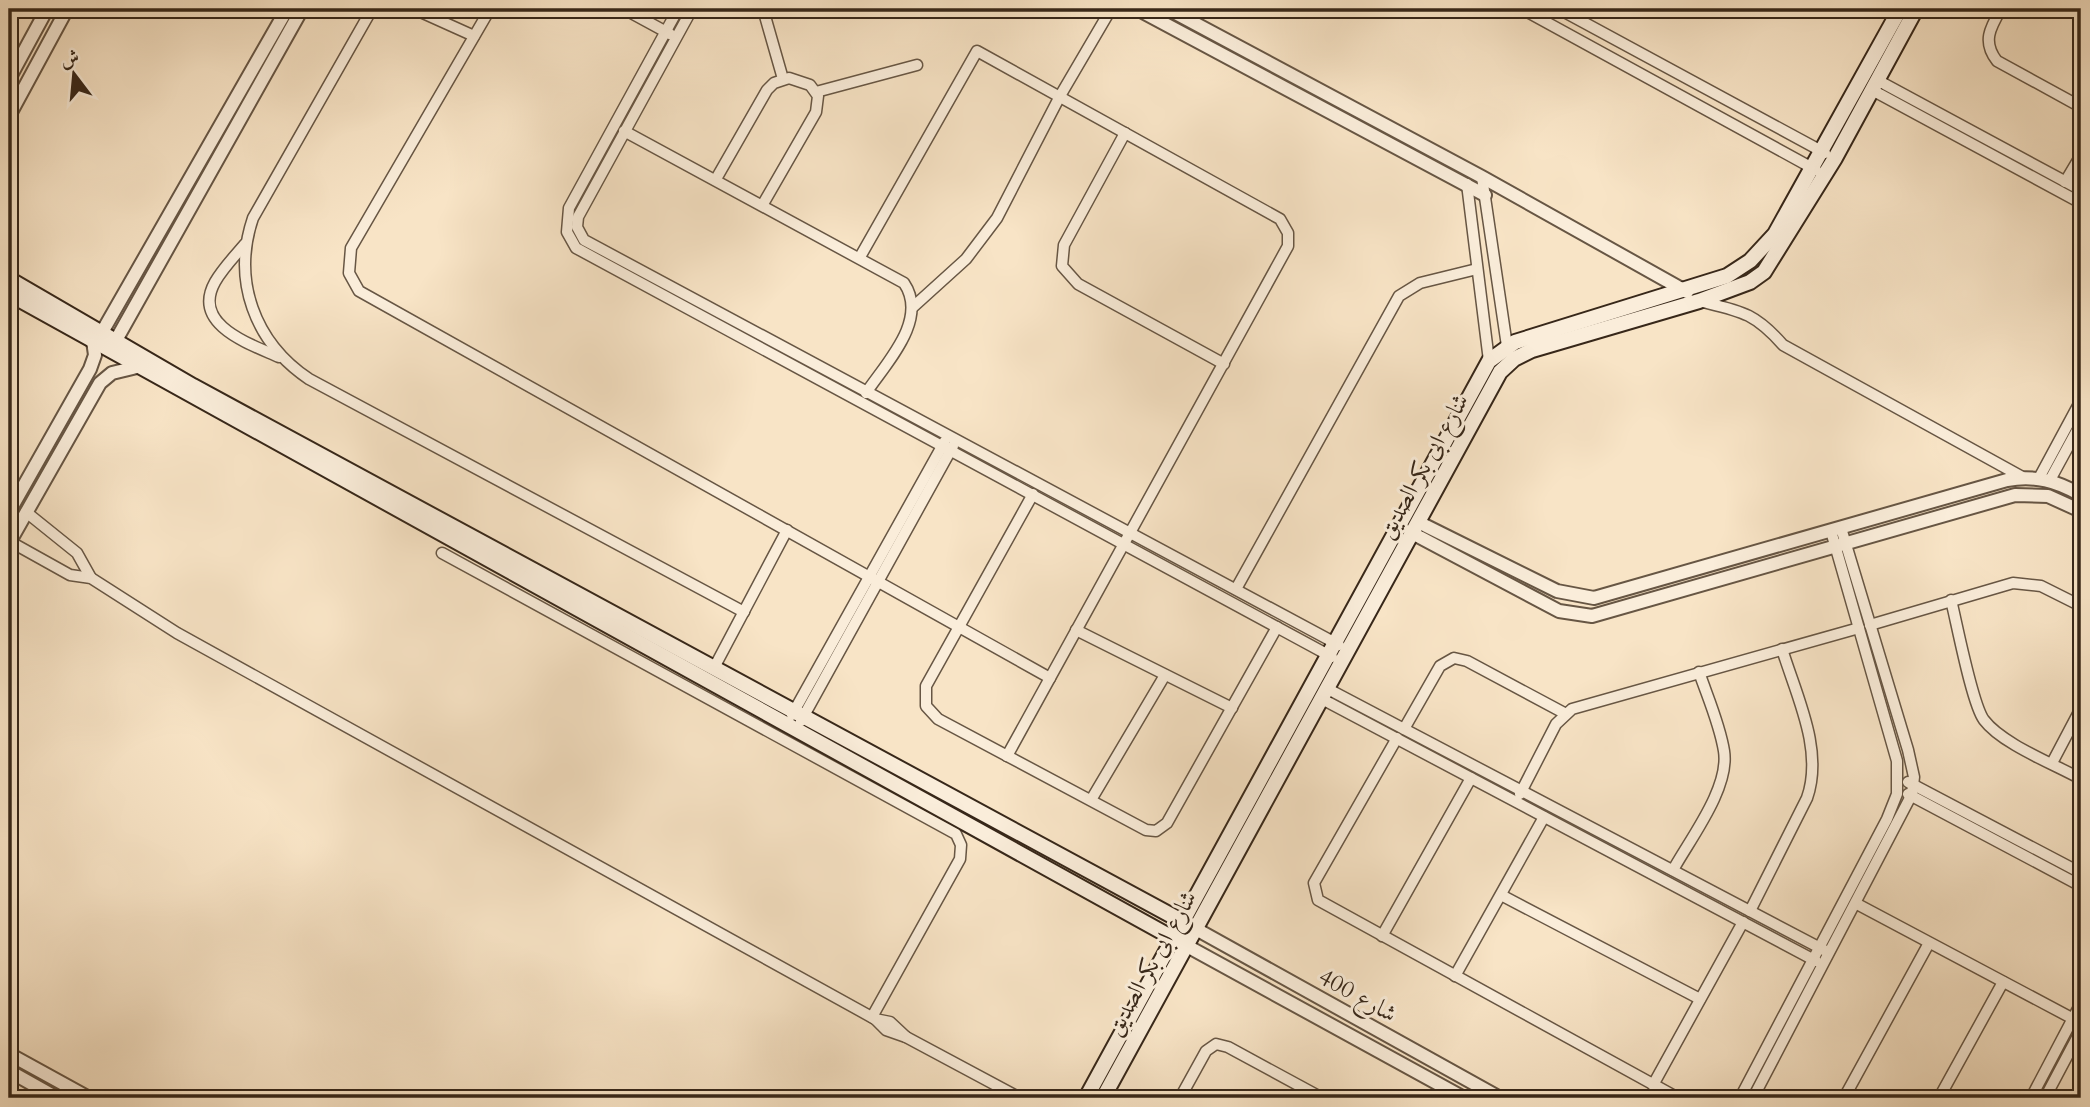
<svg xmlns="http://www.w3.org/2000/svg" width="2090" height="1107" font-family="Cardo,Amiri,serif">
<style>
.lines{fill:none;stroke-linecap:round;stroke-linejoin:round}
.minor-casing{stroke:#675644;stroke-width:13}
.tertiary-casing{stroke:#675644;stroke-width:16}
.secondary-casing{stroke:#372719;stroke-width:18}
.minor{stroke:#faedda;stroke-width:10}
.tertiary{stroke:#faedda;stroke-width:12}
.secondary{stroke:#faedda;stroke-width:14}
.labels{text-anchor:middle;stroke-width:6;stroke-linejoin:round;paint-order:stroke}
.street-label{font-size:24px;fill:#372719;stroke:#faedda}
</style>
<rect width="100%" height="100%" fill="#f8e4c6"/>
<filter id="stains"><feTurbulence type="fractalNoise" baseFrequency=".00286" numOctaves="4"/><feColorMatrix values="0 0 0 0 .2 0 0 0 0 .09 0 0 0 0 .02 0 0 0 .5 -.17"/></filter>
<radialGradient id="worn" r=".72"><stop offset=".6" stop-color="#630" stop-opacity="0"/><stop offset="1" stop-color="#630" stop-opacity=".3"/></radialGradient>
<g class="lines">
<defs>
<g id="minor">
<path d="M372,9L253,218C232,280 254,342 309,379L744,612"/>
<path d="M414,9L474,36"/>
<path d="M490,9L351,248L349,273L359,291L1050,678"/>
<path d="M624,9L670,34"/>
<path d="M678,9L569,208L567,232L576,248L1332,657"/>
<path d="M692,9L578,217L577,227L584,240L1339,645"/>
<path d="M763,9L783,79"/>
<path d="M1522,9L1816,170"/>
<path d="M1559,9L1825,153"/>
<path d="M2001,9C1990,28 1982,42 1997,61L2081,107"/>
<path d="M1877,80L2081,190"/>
<path d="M1872,90L2081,203"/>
<path d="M816,92L917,65"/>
<path d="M624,131L904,283C929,320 886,363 866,393"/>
<path d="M1125,133L1064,245L1062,266L1078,284L1224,364"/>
<path d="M1482,177L1507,346"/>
<path d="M716,179L767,90L774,83L789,78L810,85L818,96L816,112L763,204"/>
<path d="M2065,182L2081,155"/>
<path d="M1467,184L1489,361"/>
<path d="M245,244C235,256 223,268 215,282C191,325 250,344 279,357"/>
<path d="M860,257L977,51L1280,219L1288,233V246L1007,756"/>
<path d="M1699,301C1740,311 1754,312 1783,345L2024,478"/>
<path d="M913,307L966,259L997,218L1060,96L1111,9"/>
<path d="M2039,478L2081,400"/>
<path d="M2050,480L2081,423"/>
<path d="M1033,494L926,686V706L938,719L1146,830L1156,831L1167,823L1277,627"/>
<path d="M26,512L77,553L91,578"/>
<path d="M9,541L70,575L91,578L177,633L875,1019L886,1030L906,1037L1020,1098"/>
<path d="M442,553L956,834L961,845L960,859L872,1017"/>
<path d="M1236,589L1399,296L1420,283L1477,269"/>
<path d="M1951,600C1957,624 1972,704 1984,720C2002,744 2054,764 2081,779"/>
<path d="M1870,625L2013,583L2041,586L2081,606"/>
<path d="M1076,630L1232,708"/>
<path d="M715,666L787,530"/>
<path d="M1328,689L1824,950"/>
<path d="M1322,699L1816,961"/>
<path d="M792,715L945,441"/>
<path d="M801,721L953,446"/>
<path d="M1404,729L1440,666L1454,658L1467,661L1566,714"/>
<path d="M1397,738L1314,883L1318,900L1678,1098"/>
<path d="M2052,763L2081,708"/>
<path d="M1908,782L2081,873"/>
<path d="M1520,794L1556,724L1572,709L1859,628"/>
<path d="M1908,794L2081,886"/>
<path d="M1091,800L1165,675"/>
<path d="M1673,870C1690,839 1730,788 1724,751C1720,725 1708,698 1699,672"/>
<path d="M1501,895L1700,999"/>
<path d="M1857,904L2081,1023"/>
<path d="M1750,911L1807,798C1824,750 1796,695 1782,649"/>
<path d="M1382,936L1471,778"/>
<path d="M1455,976L1544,817"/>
<path d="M875,1019L890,1022L906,1037"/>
<path d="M1653,1085L1743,922"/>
<path d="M1073,1098L1088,1094"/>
<path d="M1180,1098L1206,1051L1216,1044L1228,1047L1322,1098"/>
<path d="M1740,1098L1887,819L1897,794V761L1831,531"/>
<path d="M1753,1098L1912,794L1914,777L1908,750L1841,528"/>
<path d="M1844,1098L1929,943"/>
<path d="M1939,1098L2003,982"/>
<path d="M2031,1098L2081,1003"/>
<path d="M2045,1098L2081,1030"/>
</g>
<g id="tertiary">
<path d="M1137,9L1485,195"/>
<path d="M1168,9L1482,177L1687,292"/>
<path d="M9,79L47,9"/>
<path d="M9,116L67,9"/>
<path d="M101,334L287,9"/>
<path d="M115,342L302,9"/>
<path d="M9,512L90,369L95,355L93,341"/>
<path d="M1418,522L1557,591L1594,598L2007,480C2035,475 2057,481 2081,495"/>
<path d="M1412,533L1559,611L1592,616L2015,495L2048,496L2081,511"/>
<path d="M9,543L100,383L112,373L137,367"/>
<path d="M1196,929L1500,1098"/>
<path d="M1187,946L1464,1098"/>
<path d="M9,1054L89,1098"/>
<path d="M9,1071L57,1098"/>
</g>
<g id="secondary">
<path d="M9,279L193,386L1189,925"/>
<path d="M9,294L1180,942"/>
<path d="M1086,1098L1489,361L1515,342L1727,276L1750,261L1775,234L1900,9"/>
<path d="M1103,1098L1500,372L1514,359L1532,350L1699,301L1750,282L1764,272L1835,158L1916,9"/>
</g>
</defs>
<use href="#minor" class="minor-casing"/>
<use href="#tertiary" class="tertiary-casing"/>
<use href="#secondary" class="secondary-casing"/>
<use href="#minor" class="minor"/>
<use href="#tertiary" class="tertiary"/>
<use href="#secondary" class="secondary"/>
</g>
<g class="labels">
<g class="street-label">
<text transform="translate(1423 466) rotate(-61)" y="8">شارع ابى بكر الصديق</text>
<text transform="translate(1151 963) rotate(-61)" y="8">شارع ابى بكر الصديق</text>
<text transform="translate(1358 995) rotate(29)" y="8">شارع 400</text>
</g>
</g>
<rect width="2090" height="1107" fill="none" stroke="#f8e4c6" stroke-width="35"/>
<rect x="10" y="10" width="2069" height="1086" fill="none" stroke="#372719" stroke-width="3.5"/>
<rect x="18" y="18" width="2055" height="1072" fill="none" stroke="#372719" stroke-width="2"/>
<g transform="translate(74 74) rotate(344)" stroke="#faedda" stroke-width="5" paint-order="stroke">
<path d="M0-5L12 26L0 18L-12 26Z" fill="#372719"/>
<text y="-10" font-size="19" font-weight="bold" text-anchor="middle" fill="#372719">ش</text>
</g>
<rect width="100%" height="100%" filter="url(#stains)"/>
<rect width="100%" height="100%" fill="url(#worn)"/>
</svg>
